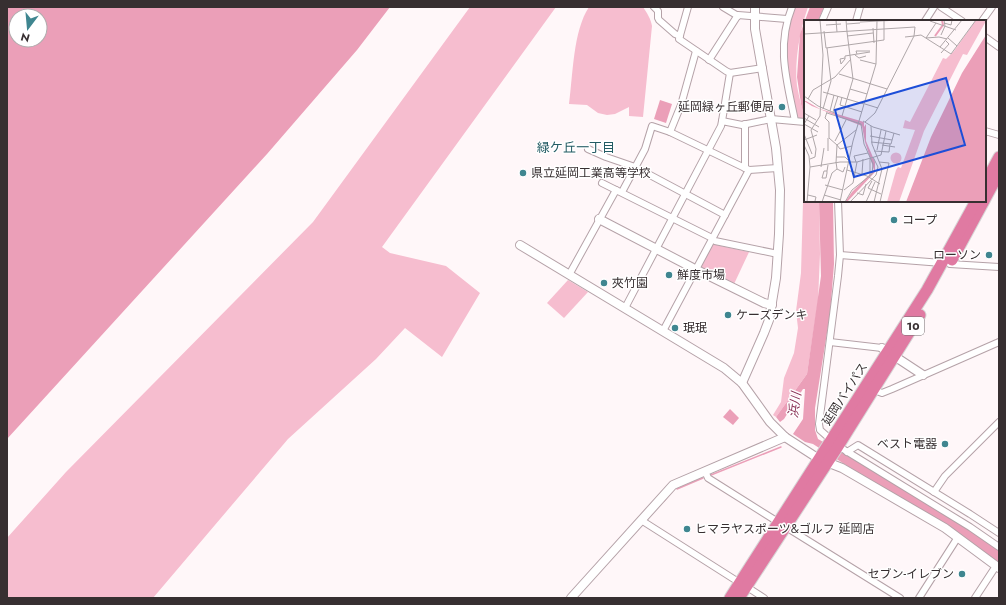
<svg xmlns="http://www.w3.org/2000/svg" width="1006" height="605" font-family="Jost,'Noto Sans JP',sans-serif">
<style>
.green{fill:#f6bdcf}
.water{fill:#eb9fb8;fill-rule:evenodd}
.lines{fill:none;stroke-linecap:round;stroke-linejoin:round}
.stream{stroke:#eb9fb8;stroke-width:1.5}
.minor-casing{stroke:#b5a2a8;stroke-width:8}
.tertiary-casing{stroke:#b5a2a8;stroke-width:10}
.trunk-casing{stroke:#d7d5d6;stroke-width:13}
.minor{stroke:#fff;stroke-width:6}
.tertiary{stroke:#fff;stroke-width:8}
.trunk{stroke:#e07aa2;stroke-width:11}
.poi-dot{fill:#3f8690;stroke:#fff;stroke-width:1.5}
.labels{text-anchor:middle;stroke-width:3;stroke-linejoin:round;paint-order:stroke}
.shield{fill:#fff;stroke:#736d6f;stroke-width:1}
.shield-label{font-size:11px;font-weight:bold;fill:#372f31}
.poi-label{font-size:12px;fill:#372f31;stroke:#fff;text-anchor:start}
.street-label{font-size:12px;fill:#372f31;stroke:#fff}
.neighbourhood-label{font-size:13px;fill:#235c64;stroke:#fff}
.water-label{font-size:13px;font-style:italic;fill:#8a3155;stroke:#fff}
.inset-river{fill:none;stroke:#eb9fb8;stroke-width:2}
.inset-road{fill:none;stroke:#afa7a9;stroke-width:1}
.view{fill:#1d4ed8;fill-opacity:0.15;stroke:#1d4ed8;stroke-width:2}
.inset-edge{fill:none;stroke:#372f31;stroke-width:2}
</style>
<rect width="100%" height="100%" fill="#fff7f9"/>
<!-- green -->
<g class="green">
<path d="M470,7h86l-174,240 8,6 56,13 34,27 -38,64 -37,-29 -29,31 -88,80 -135,159h-146v-60l59,-66 247,-250z"/>
<path d="M589,7h54c4,6 8,12 9,19l-9,91 -14,-1v-9l-14,7 -8,1 -9,-2 -11,-8 -18,-1c4,-29 4,-73 20,-97z"/>
<path d="M795,7h13c-8,23 -14,54 -11,79 2,11 5,22 8,33h-4l-5,-3c-5,-26 -14,-56 -9,-82 1,-9 5,-18 8,-27z"/>
<path d="M805,199v2h14l1,53 -2,47 -11,73 -31,43 -3,-2 8,-13 3,-24 10,-25 4,-25 -2,-17 5,-38 2,-71z"/>
<path d="M712,244l37,8 -15,32 -34,-18z"/>
<path d="M568,280l20,12 -24,26 -17,-15z"/>
</g>
<!-- water -->
<g class="water">
<path d="M7,7h383l-33,43 -90,104 -260,285zM16,16h24v24h-24z"/>
<path d="M810,7h14l-6,14h-13v99l-4,-16 -4,-27 3,-43z"/>
<path d="M660,100l12,4 -6,19 -12,-4z"/>
<path d="M819,201h14l1,63 -4,50 -15,94v22l3,9 71,41 75,45 35,26v12l-186,-119 -8,-2 -12,-8 10,-15 2,-30h-2l-19,30 -4,3 -4,-5 31,-43 14,-98z"/>
<path d="M730,409l9,9 -6,7 -10,-8z"/>
</g>
<g class="lines">
<!-- stream -->
<g class="stream">
<path d="M711,475l70,-28"/>
<path d="M677,489l26,-11"/>
<path d="M664,501l5,-6"/>
</g>
<defs>
<g id="minor">
<path d="M654,7l4,4v7l1,2 16,14 5,2"/>
<path d="M688,7l-9,32 47,32 4,2 33,-5"/>
<path d="M723,7l15,9"/>
<path d="M792,7c-16,40 -5,74 3,114"/>
<path d="M941,7l21,14"/>
<path d="M822,21l6,-14"/>
<path d="M856,21l4,-14"/>
<path d="M925,21l9,-14"/>
<path d="M982,21l10,-14"/>
<path d="M985,37l14,10"/>
<path d="M709,60l29,-45 49,4"/>
<path d="M722,121l8,-48"/>
<path d="M985,131l14,4"/>
<path d="M670,132l11,-27 15,-54"/>
<path d="M588,149l18,8 29,10 90,48"/>
<path d="M745,168v-44"/>
<path d="M602,183l14,7"/>
<path d="M622,192l23,-43 7,-23 18,6 79,38 29,-2"/>
<path d="M838,201l2,54 -2,21 -19,148 1,6 18,16 132,81 29,20"/>
<path d="M840,255l102,8"/>
<path d="M950,264l49,3"/>
<path d="M569,275l47,-85 94,47 5,4 63,13"/>
<path d="M625,308l96,-182 1,-5 20,4 29,-6 34,3"/>
<path d="M663,331l86,-161"/>
<path d="M830,342l52,6"/>
<path d="M874,390l8,3 10,-4 107,-47"/>
<path d="M847,452l11,-7 112,69 29,19"/>
<path d="M705,471l3,7 70,44"/>
<path d="M934,492l11,-16 54,-54"/>
<path d="M641,520l99,63"/>
<path d="M786,527l114,71"/>
<path d="M747,587l17,11"/>
<path d="M919,598l39,-61"/>
<path d="M975,598l21,-32"/>
</g>
<g id="tertiary">
<path d="M599,219l94,49 71,35 8,2"/>
<path d="M520,245l204,123 18,15 28,39 15,15 34,22 23,9 103,60 54,40"/>
<path d="M882,348l41,27"/>
<path d="M742,383l22,-50 5,-13 7,-42 3,-44 1,-44 -4,-42 -21,-119v-22"/>
<path d="M571,598l102,-113 112,-48"/>
</g>
<g id="trunk">
<path d="M985,183l14,-26"/>
<path d="M985,199l13,-24"/>
<path d="M952,260l32,-59"/>
<path d="M730,598l197,-308 49,-89"/>
<path d="M739,598l98,-150 83,-133"/>
</g>
</defs>
<!-- minor casing -->
<use href="#minor" class="minor-casing"/>
<!-- tertiary casing -->
<use href="#tertiary" class="tertiary-casing"/>
<!-- trunk casing -->
<use href="#trunk" class="trunk-casing"/>
<!-- minor -->
<use href="#minor" class="minor"/>
<!-- tertiary -->
<use href="#tertiary" class="tertiary"/>
<!-- trunk -->
<use href="#trunk" class="trunk"/>
</g>
<!-- markers -->
<g class="poi-dot">
<circle cx="782" cy="107" r="4"/>
<circle cx="523" cy="173" r="4"/>
<circle cx="894" cy="220" r="4"/>
<circle cx="989" cy="255" r="4"/>
<circle cx="669" cy="275" r="4"/>
<circle cx="604" cy="283" r="4"/>
<circle cx="728" cy="315" r="4"/>
<circle cx="675" cy="328" r="4"/>
<circle cx="945" cy="444" r="4"/>
<circle cx="687" cy="529" r="4"/>
<circle cx="962" cy="574" r="4"/>
</g>
<g class="labels">
<!-- shield labels -->
<rect class="shield" x="902" y="317" width="22" height="18" rx="3"/>
<g class="shield-label">
<text x="913" y="330">10</text>
</g>
<!-- poi labels -->
<g class="poi-label">
<text x="774" y="111" text-anchor="end">延岡緑ヶ丘郵便局</text>
<text x="531" y="177">県立延岡工業高等学校</text>
<text x="902" y="224">コープ</text>
<text x="981" y="259" text-anchor="end">ローソン</text>
<text x="677" y="279">鮮度市場</text>
<text x="612" y="287">夾竹園</text>
<text x="736" y="319">ケーズデンキ</text>
<text x="683" y="332">珉珉</text>
<text x="937" y="448" text-anchor="end">ベスト電器</text>
<text x="695" y="533">ヒマラヤスポーツ&amp;ゴルフ 延岡店</text>
<text x="954" y="578" text-anchor="end">セブン-イレブン</text>
</g>
<!-- street labels -->
<g class="street-label">
<text transform="translate(845 394) rotate(-57)" y="4">延岡バイパス</text>
</g>
<!-- neighbourhood labels -->
<g class="neighbourhood-label">
<text x="576" y="152">緑ケ丘一丁目</text>
</g>
<!-- water labels -->
<g class="water-label">
<text transform="translate(794 405) rotate(-82)" y="5">浜川</text>
</g>
</g>
<!-- overview -->
<g transform="translate(804 20)">
<rect width="182" height="182" fill="#fff7f9"/>
<path d="M172,0l10,1 -19,34 -4,-1 -39,77 -25,71h-12l9,-32 2,-3 3,1 14,-38 -12,-2 2,-8 5,2 33,-64 3,1 8,-8zM86.5 138a5.5 5.5 0 1 1 11 0a5.5 5.5 0 1 1-11 0Z" fill="#f6bdcf"/>
<path d="M182,15v167h-80l25,-65 31,-64zM0,81h2l14,8 44,13v5l2,-3v17l9,21v10l-28,30h-2l7,-10 22,-22 -9,-28 -3,-16 -50,-20z" fill="#eb9fb8"/>
<path class="inset-river" d="M131,16l8,-11 -1,-5"/>
<path class="inset-road" d="M32,0l1,12M42,0l1,12M80,1v19M126,1l26,9M56,2l39,-2M140,3l7,2 1,-5M43,4l13,-1M22,5l15,-1M69,8l1,15M20,11l2,17M0,14l111,-7 -1,9 -9,1M137,15l4,-9 -1,-6M43,16l26,-3M122,18l13,-1 8,2M122,18l10,-15M144,18l9,8M136,27l22,-27M22,28l58,-8M137,33l8,-9 -3,-3M53,34l-1,-3h14M51,35l4,3 7,-2M41,38l-5,1 1,5 4,-5v-3l25,-4M56,40l16,4M35,54l48,15M46,69l17,5M19,72l41,12M0,76l14,10 19,8M38,77l-2,8 22,7M4,79l5,-9 22,-13 16,-18M61,84l13,4M19,89l8,-28 -4,-33M26,91l4,-16M23,92l-2,6 4,4v16l8,7 -1,18M29,92l5,-16M0,93l12,7M23,93l34,11 3,20 9,20 -1,10 -20,16 -7,12M5,96l-5,8 14,8M38,96l11,-37 -6,-47M0,98l15,9M59,101l10,6 27,8M61,102l10,-9 39,-77 7,-1 30,19 25,-34M67,106l1,18 10,25 -8,33M0,114l8,20M66,116l22,4M24,118v13M0,120l13,-5M31,121l11,-21M67,122l20,2 3,-11M0,125l5,11 1,11 -3,35M78,125l13,2M48,126l-12,3 -3,-4 19,-15M73,130l4,-20M70,131l15,1 1,-8M32,137h9l3,3M6,139l5,-2 1,-8 -5,-19 9,-14 3,-61 -3,-35M52,142l-2,-6 14,-3M75,142l10,1 -9,39M6,147l30,-5h17l24,-7 5,-24M17,147l3,-19M33,149l6,3 2,-5M43,150l20,6 13,8M23,151h-3l-2,7h4l1,-5v-2l1,-6M58,154l1,-15M66,156v-17M68,161l-4,7 13,6M21,165l18,5M40,170l9,-7 4,-21M53,173l6,2 3,-11M4,175l8,2 -1,4M20,175l17,5M18,182l10,-29 5,-4 -1,-7M36,182l13,-61 23,-77 1,-44M46,182l26,-27 2,-8 -5,-10M62,182l9,-20"/>
<path class="view" d="M142,58l19,67 -111,32 -19,-67z"/>
<rect width="182" height="182" class="inset-edge"/>
</g>
<!-- border -->
<rect width="1006" height="605" fill="none" stroke="#372f31" stroke-width="16"/>
<!-- north arrow -->
<g transform="translate(28 28) rotate(196)"><circle r="19" fill="#ffffff" stroke="#afacad"/>
<path d="M0-3L7 15L0 10L-7 15Z" fill="#3f8690"/>
<text y="-6" font-size="11" font-weight="bold" text-anchor="middle" fill="#372f31">N</text>
</g>
</svg>
